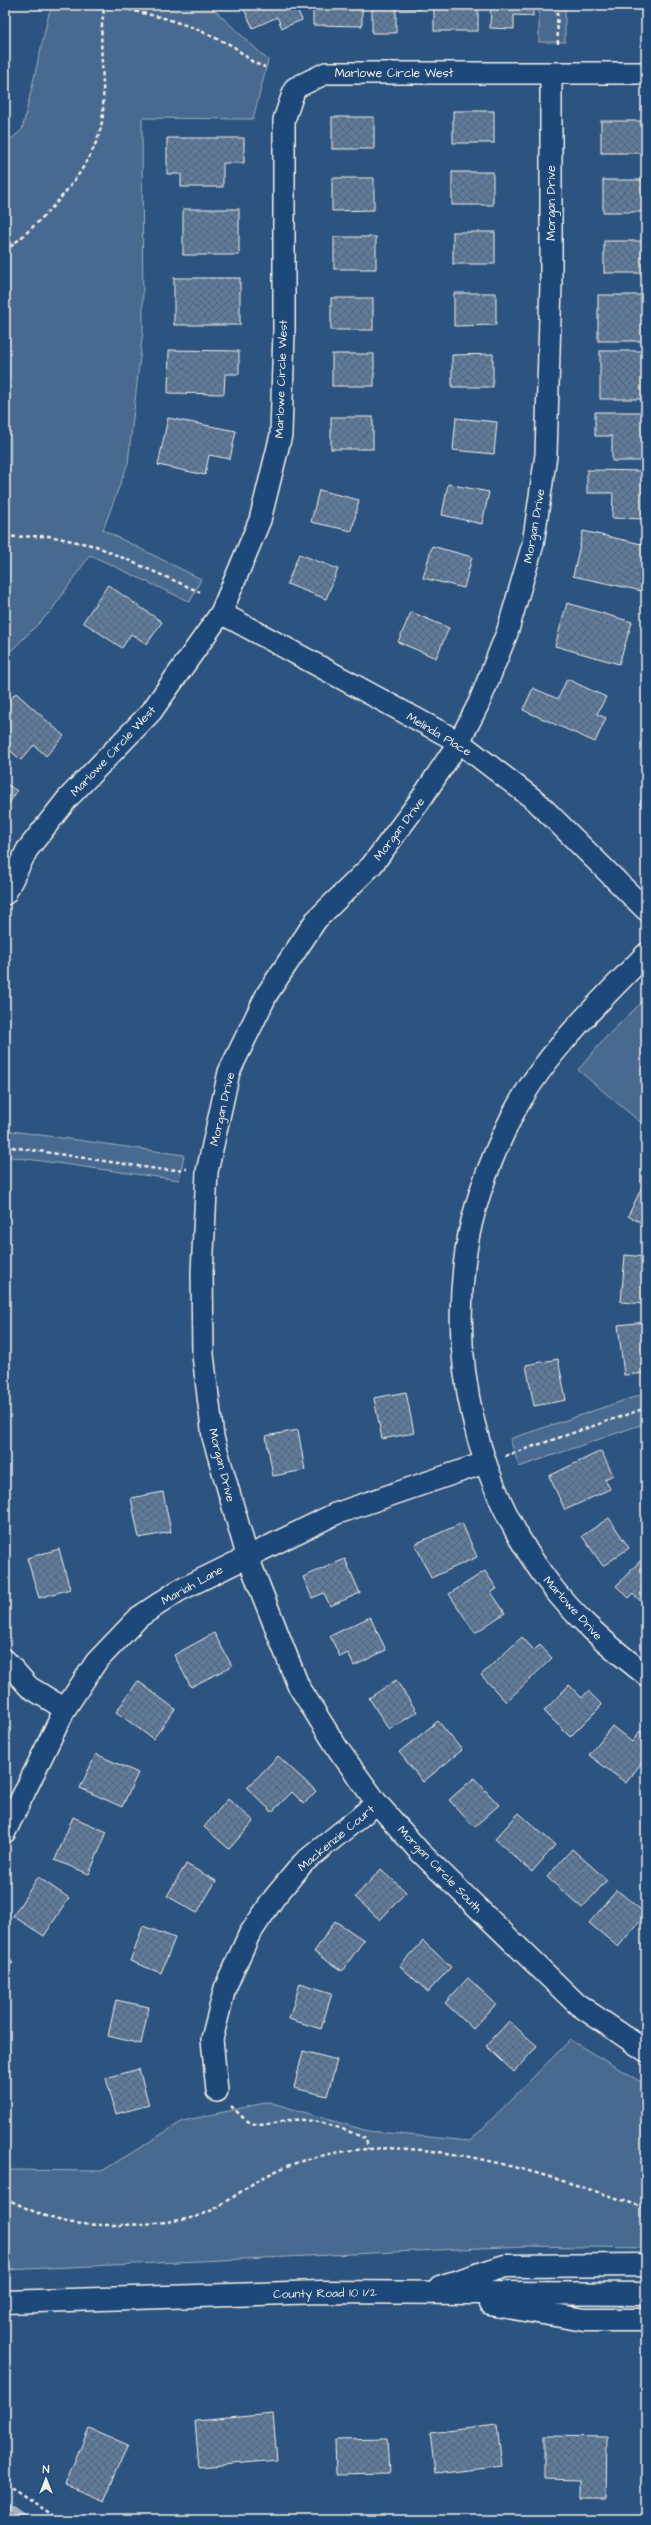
<svg xmlns="http://www.w3.org/2000/svg" width="651" height="2525" font-family="'Architects Daughter',sans-serif">
<style>
.park{fill:#496b90;stroke:#9eaebc}
.lines{fill:none;stroke-linecap:round;stroke-linejoin:round}
.stream{stroke:#a7b4c0;stroke-width:6}
.building{fill:url(#building-cross-hatch);stroke:#f4f1e8}
.minor-casing{stroke:#f4f1e8;stroke-width:24}
.tertiary-casing{stroke:#f4f1e8;stroke-width:25}
.path{stroke:#f4f1e8;stroke-width:2.5;stroke-dasharray:4 3;stroke-linecap:butt}
.minor{stroke:#1f4a7a;stroke-width:21}
.tertiary{stroke:#1f4a7a;stroke-width:22}
.labels{text-anchor:middle;stroke-width:3;stroke-linejoin:round;paint-order:stroke}
.street-label{font-size:12px;fill:#f4f1e8;stroke:#1f4a7a}
</style>
<defs>
<pattern id="building-cross-hatch" width="8" height="8" patternUnits="userSpaceOnUse"><rect width="8" height="8" fill="#5e7b9a"/><path d="M0 0l8 8M0 8l8-8" fill="none" stroke="#556474"/></pattern>
</defs>
<rect width="100%" height="100%" fill="#2c5481"/>
<filter id="ink" filterUnits="userSpaceOnUse"><feTurbulence type="fractalNoise" baseFrequency=".025" numOctaves="2"/><feDisplacementMap in="SourceGraphic" scale="8" xChannelSelector="R" yChannelSelector="G"/><feConvolveMatrix kernelMatrix="1 2 1 2 8 2 1 2 1" color-interpolation-filters="sRGB"/></filter>
<g filter="url(#ink)">
<!-- park -->
<g class="park">
<path d="M56,5h153l59,55 -15,59 -111,-1 1,212 -15,133 -25,67 98,49 -11,23 -100,-47 -39,56 -46,46v-513l17,-14 27,-117z"/>
<rect x="539" y="5" width="26" height="37"/>
<path d="M646,998v129l-68,-57 29,-34z"/>
<path d="M5,1130l179,25 -5,25 -174,-24z"/>
<path d="M646,1393v30l-127,44 -9,-28z"/>
<path d="M570,2040l76,45v163l-121,-2 -520,24v-100l97,1 81,-50 86,-19 99,29 102,10z"/>
</g>
<g class="lines">
<!-- stream -->
<path class="stream" d="M5,2505l21,15"/>
</g>
<!-- building -->
<g class="building">
<path d="M242,5h53l7,15 -20,8 -5,-11 -24,11z"/>
<path d="M313,5h49v21l-49,-1z"/>
<path d="M372,5h49v4l-25,-1v25h-24z"/>
<rect x="434" y="5" width="44" height="26"/>
<path d="M491,5h42v11l-19,-1v14l-24,-1z"/>
<rect x="453" y="111" width="41" height="32"/>
<rect x="332" y="117" width="42" height="32"/>
<rect x="601" y="121" width="42" height="32"/>
<path d="M167,138h77v25h-21v24h-42v-13h-14z"/>
<rect x="452" y="172" width="41" height="33"/>
<path d="M332,178h42v32l-42,1z"/>
<rect x="603" y="180" width="41" height="32"/>
<rect x="183" y="209" width="56" height="46"/>
<rect x="453" y="232" width="42" height="32"/>
<rect x="334" y="237" width="42" height="32"/>
<rect x="604" y="241" width="42" height="32"/>
<rect x="174" y="278" width="66" height="47"/>
<path d="M454,293h42v32l-42,1z"/>
<rect x="598" y="295" width="48" height="46"/>
<rect x="331" y="298" width="42" height="32"/>
<path d="M169,350l70,1v23h-14l-1,20 -56,-1z"/>
<rect x="600" y="351" width="46" height="48"/>
<rect x="332" y="354" width="42" height="32"/>
<path d="M493,354v33h-41v-32z"/>
<path d="M595,412h51v49h-34v-25h-17z"/>
<rect x="331" y="417" width="42" height="32"/>
<path d="M168,418l68,13 -6,28 -21,-4 -4,20 -47,-10z"/>
<path d="M456,418l41,4 -3,32 -41,-4z"/>
<path d="M587,470l59,1v48l-34,-1 1,-25h-26z"/>
<path d="M448,484l41,8 -7,32 -40,-9z"/>
<path d="M319,490l40,10 -7,31 -41,-9z"/>
<path d="M583,531l63,14v30l-4,16 -69,-15z"/>
<path d="M432,546l40,11 -8,31 -41,-10z"/>
<path d="M299,554l39,15 -12,30 -39,-15z"/>
<path d="M108,585l54,37 -15,22 -16,-10 -9,14 -39,-26z"/>
<path d="M567,603l65,19 -13,42 -64,-18z"/>
<path d="M411,612l38,16 -13,30 -38,-16z"/>
<path d="M567,679l39,18 -9,17 9,4 -11,24 -72,-32 10,-22 25,11z"/>
<path d="M16,693l48,43 -18,20 -12,-11 -13,15 -16,-14v-41z"/>
<path d="M5,783l12,8 -12,19z"/>
<path d="M646,792v16l-7,-4z"/>
<path d="M642,1187l4,2v36l-18,-9z"/>
<path d="M625,1255l21,2v47l-25,-2z"/>
<path d="M646,1322v51l-22,2 -6,-50z"/>
<path d="M558,1359l8,41 -32,6 -8,-41z"/>
<path d="M406,1392l8,41 -32,6 -8,-41z"/>
<path d="M298,1430l7,40 -32,6 -7,-40z"/>
<path d="M601,1451l12,24 -8,4 5,10 -45,21 -16,-34z"/>
<path d="M163,1492l8,40 -32,6 -8,-40z"/>
<path d="M609,1518l20,30 -26,18 -21,-30z"/>
<path d="M462,1523l15,34 -46,21 -16,-34z"/>
<path d="M59,1549l11,40 -31,9 -12,-40z"/>
<path d="M345,1559l15,34 -30,13 -6,-13 -12,5 -9,-21z"/>
<path d="M640,1561l6,6v39l-13,-12 -4,4 -13,-12z"/>
<path d="M485,1571l12,18 -6,3 14,21 -30,20 -26,-39z"/>
<path d="M370,1617l16,33 -32,16 -6,-13 -8,4 -10,-21z"/>
<path d="M214,1633l18,33 -41,21 -17,-32z"/>
<path d="M522,1637l12,13 6,-5 12,13 -46,44 -25,-27z"/>
<path d="M396,1680l21,32 -28,18 -20,-32z"/>
<path d="M138,1681l37,28 -22,30 -37,-27z"/>
<path d="M569,1685l13,13 6,-7 14,14 -32,32 -26,-26z"/>
<path d="M438,1721l24,29 -39,32 -24,-30z"/>
<path d="M612,1726l20,16 8,-11 6,5v21l-20,26 -37,-28z"/>
<path d="M96,1754l42,19 -16,34 -42,-19z"/>
<path d="M278,1756l38,35 -12,13 -12,-12 -20,20 -25,-24z"/>
<path d="M474,1778l25,27 -25,22 -25,-27z"/>
<path d="M228,1799l26,22 -25,28 -25,-22z"/>
<path d="M519,1813l36,32 -23,27 -37,-33z"/>
<path d="M73,1817l34,15 -18,42 -34,-14z"/>
<path d="M572,1849l35,31 -25,28 -35,-31z"/>
<path d="M186,1864l30,17 -19,32 -30,-17z"/>
<path d="M381,1869l25,23 -26,28 -25,-23z"/>
<path d="M38,1877l31,21 -25,38 -31,-20z"/>
<path d="M617,1890l29,24 -28,33 -29,-24z"/>
<path d="M335,1921l29,19 -22,31 -28,-19z"/>
<path d="M143,1926l32,12 -14,35 -31,-12z"/>
<path d="M423,1941l28,26 -23,25 -28,-26z"/>
<path d="M5,1954l8,9 -8,6z"/>
<path d="M468,1978l28,26 -23,25 -28,-26z"/>
<path d="M300,1983l32,10 -11,36 -32,-10z"/>
<path d="M116,2000l33,7 -8,37 -33,-8z"/>
<path d="M509,2021l28,25 -23,26 -28,-26z"/>
<path d="M303,2051l34,9 -10,36 -33,-8z"/>
<path d="M139,2069l10,36 -33,9 -10,-36z"/>
<path d="M273,2414l4,46 -78,7 -4,-46z"/>
<path d="M497,2425l5,41 -67,8 -5,-41z"/>
<path d="M89,2428l39,17 -24,56 -39,-16z"/>
<path d="M544,2436l63,1 -1,60h-26v-17l-36,-1z"/>
<path d="M387,2439l2,34 -53,1 -1,-34z"/>
</g>
<g class="lines">
<defs>
<g id="minor">
<path d="M551,73v210l-5,172 -13,89 -26,89 -28,70 -20,39 -40,60 -47,63 -56,55 -49,74 -38,78 -22,100 -5,100 1,83 10,82 34,118 51,130 40,64 39,54 42,48 158,153 69,47"/>
<path d="M221,613l238,129 77,59 110,109"/>
<path d="M5,894l22,-44 41,-52 83,-86 70,-99 39,-93 21,-85 3,-105v-210l11,-32 31,-15h320"/>
<path d="M646,954c-48,50 -102,100 -134,162 -21,42 -39,89 -46,135 -17,115 12,235 80,328 27,37 64,68 100,96"/>
<path d="M5,1660l24,27 36,22"/>
<path d="M5,1832l60,-123 31,-47 43,-45 39,-26 157,-77 149,-51"/>
<path d="M217,2091l-5,-52 13,-51 24,-53 25,-37 29,-35 74,-60"/>
</g>
<g id="tertiary">
<path d="M440,2287l65,-21 141,-1"/>
<path d="M5,2302l316,-10 325,2"/>
<path d="M490,2304l94,16h62"/>
</g>
</defs>
<!-- minor casing -->
<use href="#minor" class="minor-casing"/>
<!-- tertiary casing -->
<use href="#tertiary" class="tertiary-casing"/>
<!-- path -->
<g class="path">
<path d="M108,5l56,13 30,10 39,18 21,17 11,4"/>
<path d="M557,5l1,42"/>
<path d="M5,251c38,-30 97,-89 98,-140 2,-36 -6,-71 2,-106"/>
<path d="M5,537l44,-1 47,10 104,46"/>
<path d="M5,1146l159,24 23,-1"/>
<path d="M505,1456l141,-48"/>
<path d="M231,2106c7,6 14,16 24,18 12,3 25,-4 37,-4 24,-2 53,9 74,19l2,10"/>
<path d="M5,2198c21,10 40,20 63,24 29,6 106,3 133,-7 24,-9 42,-27 63,-38 31,-17 69,-26 104,-28 90,-6 193,31 278,59"/>
<path d="M5,2483l55,37"/>
</g>
<!-- minor -->
<use href="#minor" class="minor"/>
<!-- tertiary -->
<use href="#tertiary" class="tertiary"/>
</g>
</g>
<g class="labels">
<!-- street labels -->
<g class="street-label">
<text x="394" y="77">Marlowe Circle West</text>
<text transform="translate(551 203) rotate(-90)" y="4">Morgan Drive</text>
<text transform="translate(281 379) rotate(-88)" y="4">Marlowe Circle West</text>
<text transform="translate(534 526) rotate(-80)" y="4">Morgan Drive</text>
<text transform="translate(439 734) rotate(31)" y="4">Melinda Place</text>
<text transform="translate(113 751) rotate(-47)" y="4">Marlowe Circle West</text>
<text transform="translate(399 829) rotate(-53)" y="4">Morgan Drive</text>
<text transform="translate(222 1109) rotate(-77)" y="4">Morgan Drive</text>
<text transform="translate(222 1465) rotate(76)" y="4">Morgan Drive</text>
<text transform="translate(192 1585) rotate(-29)" y="4">Mariah Lane</text>
<text transform="translate(573 1608) rotate(48)" y="4">Marlowe Drive</text>
<text transform="translate(336 1838) rotate(-40)" y="4">Mackenzie Court</text>
<text transform="translate(440 1869) rotate(46)" y="4">Morgan Circle South</text>
<text transform="translate(325 2293) rotate(-1)" y="4">County Road 10 1/2</text>
</g>
</g>
<!-- margin -->
<rect width="651" height="2525" fill="none" stroke="#1f4a7a" stroke-width="20"/>
<rect x="10" y="10" width="631" height="2505" fill="none" stroke="#f4f1e8" stroke-width="1.5" filter="url(#ink)"/>
<!-- north arrow -->
<g transform="translate(46 2479)" stroke="#1f4a7a" stroke-width="3" paint-order="stroke">
<path d="M0-3L7 15L0 10L-7 15Z" fill="#f4f1e8"/>
<text y="-6" font-size="11" font-weight="bold" text-anchor="middle" fill="#f4f1e8">N</text>
</g>
</svg>
